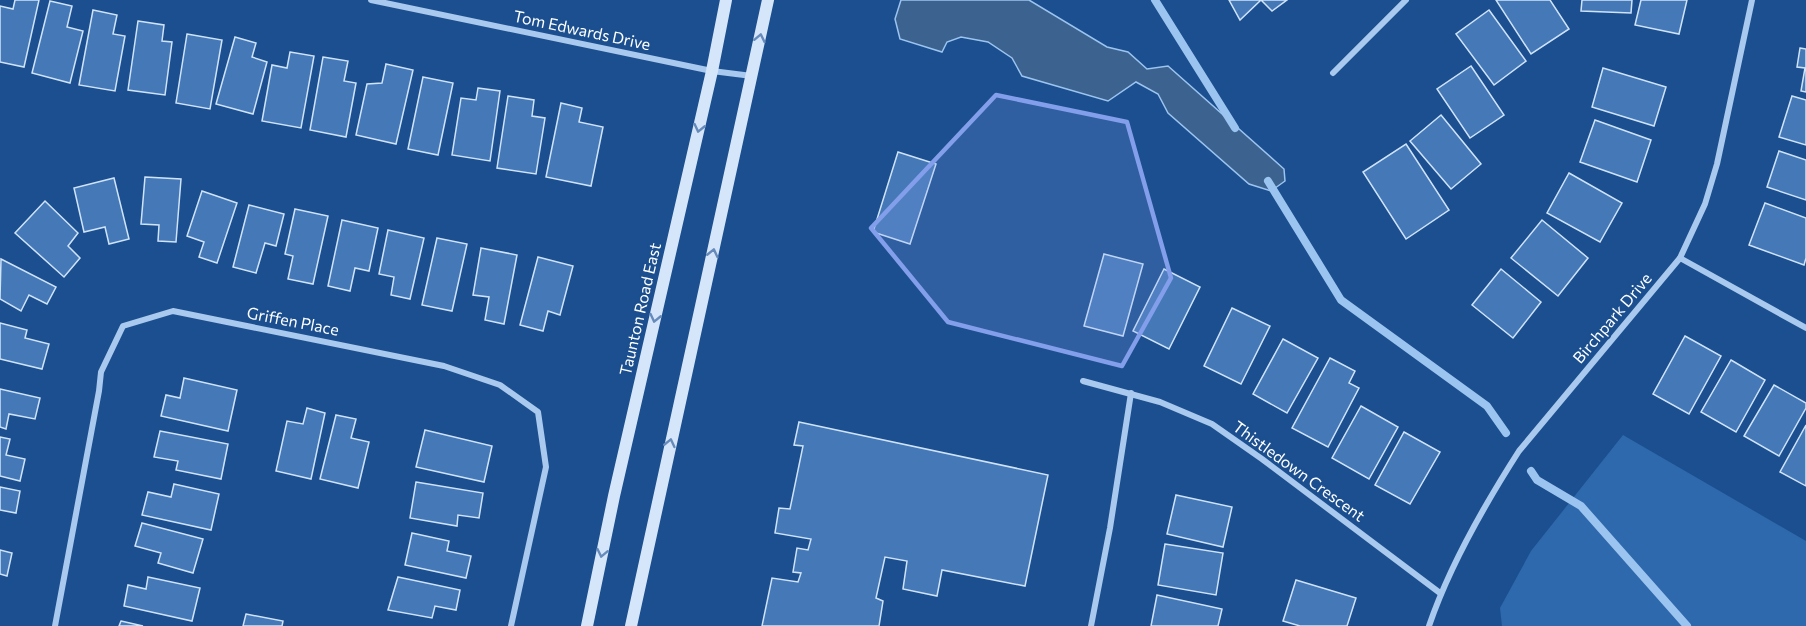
<svg xmlns="http://www.w3.org/2000/svg" width="1806" height="626" font-family="Commissioner,sans-serif">
<style>
.green{fill:#2e69ad}
.water{fill:#3c6290;stroke:#9cc4f0;stroke-width:1.5}
.lines{fill:none;stroke-linecap:round;stroke-linejoin:round}
.stream{stroke:#9cc4f0;stroke-width:8}
.building{fill:#4478b7;stroke:#cfe3fa;stroke-width:1.5}
.minor{stroke:#a9c9ee;stroke-width:6}
.secondary{stroke:#d6e6fa;stroke-width:12}
.oneway{stroke:#668bba}
.marked{fill:#839eea;fill-opacity:0.2;stroke:#839eea;stroke-width:4.5;stroke-linejoin:round}
.labels{text-anchor:middle;stroke-width:4.5;stroke-linejoin:round;paint-order:stroke}
.street-label{font-size:16px;fill:#fff;stroke:#1b4f8f}
</style>
<rect width="100%" height="100%" fill="#1b4f8f"/>
<!-- green -->
<path class="green" d="M1623,435l183,106v85h-304l-2,-18 31,-57z"/>
<!-- water -->
<path class="water" d="M901,0h128l78,47 21,5 19,17 21,-3 116,103 1,12 -14,10 -22,-7 -81,-71 -10,-19 -22,-12 -28,19 -86,-25 -10,-18 -24,-16 -27,-5 -14,5 -5,10 -42,-13 -5,-20z"/>
<g class="lines">
<!-- stream -->
<g class="stream">
<path d="M1155,0l80,128"/>
<path d="M1268,181l73,119 146,106 19,27"/>
<path d="M1531,471l6,9 44,26 106,120"/>
</g>
</g>
<!-- building -->
<g class="building">
<path d="M15,0h24l-15,67 -24,-5v-56l13,3z"/>
<path d="M1229,0h58l-15,11 -11,-11 -21,20z"/>
<path d="M1496,0h54l19,29 -38,25z"/>
<path d="M1582,0h50l-1,13 -50,-2z"/>
<path d="M1641,0h46l-8,34 -44,-9z"/>
<path d="M50,1l22,5 -5,21 16,4 -13,52 -38,-10z"/>
<path d="M93,10l24,5 -4,19 12,2 -10,55 -36,-6z"/>
<path d="M1489,10l37,51 -32,24 -38,-51z"/>
<path d="M138,21l26,4 -2,16 10,1 -7,53 -37,-5z"/>
<path d="M187,34l35,6 -12,69 -34,-6z"/>
<path d="M235,37l21,6 -4,14 15,5 -14,52 -37,-10z"/>
<path d="M1800,48l6,1v43l-5,-1 4,-23 -8,-1z"/>
<path d="M290,52l24,4 -13,72 -39,-7 10,-56 15,3z"/>
<path d="M323,57l25,4 -4,20 12,2 -10,54 -36,-7z"/>
<path d="M386,64l27,6 -17,74 -40,-9 11,-51 15,-1z"/>
<path d="M1471,66l33,49 -34,23 -33,-49z"/>
<path d="M1603,68l63,19 -12,39 -62,-19z"/>
<path d="M423,77l30,6 -15,72 -30,-6z"/>
<path d="M478,88l22,3 -10,70 -38,-6 9,-57 15,2z"/>
<path d="M508,96l26,4 -2,16 13,2 -9,56 -39,-6z"/>
<path d="M1792,96l14,4v45l-27,-8z"/>
<path d="M561,103l21,5 -3,14 24,5 -12,59 -45,-9z"/>
<path d="M1441,115l40,49 -30,25 -41,-48z"/>
<path d="M1595,120l56,20 -14,42 -57,-20z"/>
<path d="M1406,144l43,66 -43,29 -43,-67z"/>
<path d="M1779,151l27,9v40l-39,-13z"/>
<path d="M898,152l38,12 -26,80 -37,-12z"/>
<path d="M1569,173l53,30 -22,39 -53,-29z"/>
<path d="M145,177l36,2 -5,63 -18,-1 1,-16 -18,-1z"/>
<path d="M114,178l15,61 -20,5 -4,-17 -21,5 -10,-44z"/>
<path d="M202,191l35,12 -20,60 -18,-6 5,-15 -17,-6z"/>
<path d="M45,201l33,32 -10,13 12,12 -16,19 -49,-44z"/>
<path d="M1765,203l41,15v40l-2,7 -55,-20z"/>
<path d="M249,205l35,9 -8,32 -11,-3 -9,30 -23,-6z"/>
<path d="M295,209l33,7 -15,68 -25,-5 5,-23 -8,-2z"/>
<path d="M342,220l36,8 -9,43 -14,-3 -5,23 -22,-5z"/>
<path d="M1542,220l46,38 -30,38 -47,-38z"/>
<path d="M388,230l36,8 -14,61 -19,-4 3,-18 -15,-3z"/>
<path d="M437,238l30,6 -15,67 -30,-6z"/>
<path d="M481,248l36,7 -13,69 -19,-4 4,-23 -16,-2z"/>
<path d="M1104,254l39,10 -20,72 -39,-10z"/>
<path d="M538,257l35,9 -13,49 -12,-4 -5,20 -23,-6z"/>
<path d="M1,259l55,28 -9,17 -18,-9 -8,16 -21,-12z"/>
<path d="M1164,269l36,18 -31,62 -36,-18z"/>
<path d="M1501,269l40,33 -28,36 -41,-33z"/>
<path d="M1232,308l38,18 -29,58 -37,-18z"/>
<path d="M0,323l27,7 -2,8 24,6 -7,25 -42,-10z"/>
<path d="M1685,336l36,20 -32,58 -36,-20z"/>
<path d="M1283,339l35,19 -31,55 -34,-19z"/>
<path d="M1330,358l25,13 -6,12 10,5 -31,59 -36,-19z"/>
<path d="M1731,360l34,20 -29,52 -35,-20z"/>
<path d="M184,378l53,12 -9,41 -67,-15 5,-21 14,3z"/>
<path d="M1774,385l32,18v5l-27,48 -35,-20z"/>
<path d="M0,389l40,9 -5,21 -26,-5 -3,15 -6,-2z"/>
<path d="M1361,406l37,21 -29,52 -37,-21z"/>
<path d="M307,408l18,5 -14,66 -35,-8 11,-50 16,3z"/>
<path d="M336,415l20,4 -5,19 18,4 -11,46 -38,-9z"/>
<path d="M799,422l249,53 -23,111 -83,-16 -5,26 -34,-7 4,-28 -22,-4 -9,41 7,3 -4,25h-117l10,-48 26,4 3,-9 -8,-1 4,-24 11,2 3,-11 -36,-6 4,-25 11,1 13,-63 -9,-1z"/>
<path d="M1806,425v61l-26,-14z"/>
<path d="M425,430l67,16 -8,36 -68,-15z"/>
<path d="M160,431l68,13 -7,35 -45,-9 2,-9 -24,-4z"/>
<path d="M1404,432l36,20 -30,52 -35,-19z"/>
<path d="M0,437l10,2 -4,16 19,4 -5,22 -20,-5z"/>
<path d="M416,482l67,11 -4,25 -21,-3 -1,11 -47,-8z"/>
<path d="M174,484l45,10 -8,36 -69,-15 6,-23 23,5z"/>
<path d="M0,487l20,4 -4,22 -16,-3z"/>
<path d="M1176,495l56,12 -9,40 -56,-13z"/>
<path d="M142,523l61,16 -10,34 -35,-10 3,-10 -26,-7z"/>
<path d="M412,533l37,8 -2,10 24,5 -5,22 -61,-13z"/>
<path d="M1165,544l58,9 -7,42 -58,-10z"/>
<path d="M0,550l12,3 -5,23 -7,-2z"/>
<path d="M148,577l52,11 -8,33 -68,-15 4,-21 18,4z"/>
<path d="M398,577l62,13 -4,20 -21,-4 -3,12 -44,-8z"/>
<path d="M1296,580l60,18 -9,28h-47l-17,-5z"/>
<path d="M1157,595l65,14 -4,17h-67z"/>
<path d="M246,614l37,7 -1,5h-39z"/>
<path d="M121,621l22,5h-24z"/>
</g>
<g class="lines">
<!-- minor -->
<g class="minor">
<path d="M371,0l341,71 40,5"/>
<path d="M1333,73l73,-73"/>
<path d="M1680,258l126,70"/>
<path d="M1083,381l77,21 52,22 50,35 178,134"/>
<path d="M55,626l44,-235 2,-19 22,-46 50,-15 271,55 56,19 38,27 8,55 -35,159"/>
<path d="M1091,626l19,-98 21,-135"/>
<path d="M1429,626c20,-59 56,-122 90,-175l161,-193 25,-54 12,-40 35,-164"/>
</g>
<!-- secondary -->
<g class="secondary">
<path d="M587,626l27,-130 98,-425 14,-71"/>
<path d="M631,626l137,-626"/>
</g>
</g>
<!-- one-way arrows -->
<defs><path id="oneway-chevron" d="M-2-3.5L2.5 0L-2 3.5" fill="none" stroke-width="1.6" stroke-linecap="round" stroke-linejoin="round" transform="scale(1.5)"/></defs>
<g class="oneway">
<use href="#oneway-chevron" transform="translate(760 38) rotate(-78)"/>
<use href="#oneway-chevron" transform="translate(699 128) rotate(103)"/>
<use href="#oneway-chevron" transform="translate(713 253) rotate(-77)"/>
<use href="#oneway-chevron" transform="translate(655 318) rotate(103)"/>
<use href="#oneway-chevron" transform="translate(670 443) rotate(-77)"/>
<use href="#oneway-chevron" transform="translate(602 553) rotate(102)"/>
</g>
<!-- marked area -->
<path class="marked" d="M996,95l131,27 44,156 -49,88 -174,-44 -77,-94z"/>
<g class="labels">
<!-- street labels -->
<g class="street-label">
<text transform="translate(582 30) rotate(12)" y="6">Tom Edwards Drive</text>
<text transform="translate(640 309) rotate(-77)" y="6">Taunton Road East</text>
<text transform="translate(1612 318) rotate(-50)" y="6">Birchpark Drive</text>
<text transform="translate(293 321) rotate(11)" y="6">Griffen Place</text>
<text transform="translate(1299 471) rotate(36)" y="6">Thistledown Crescent</text>
</g>
</g>
</svg>
